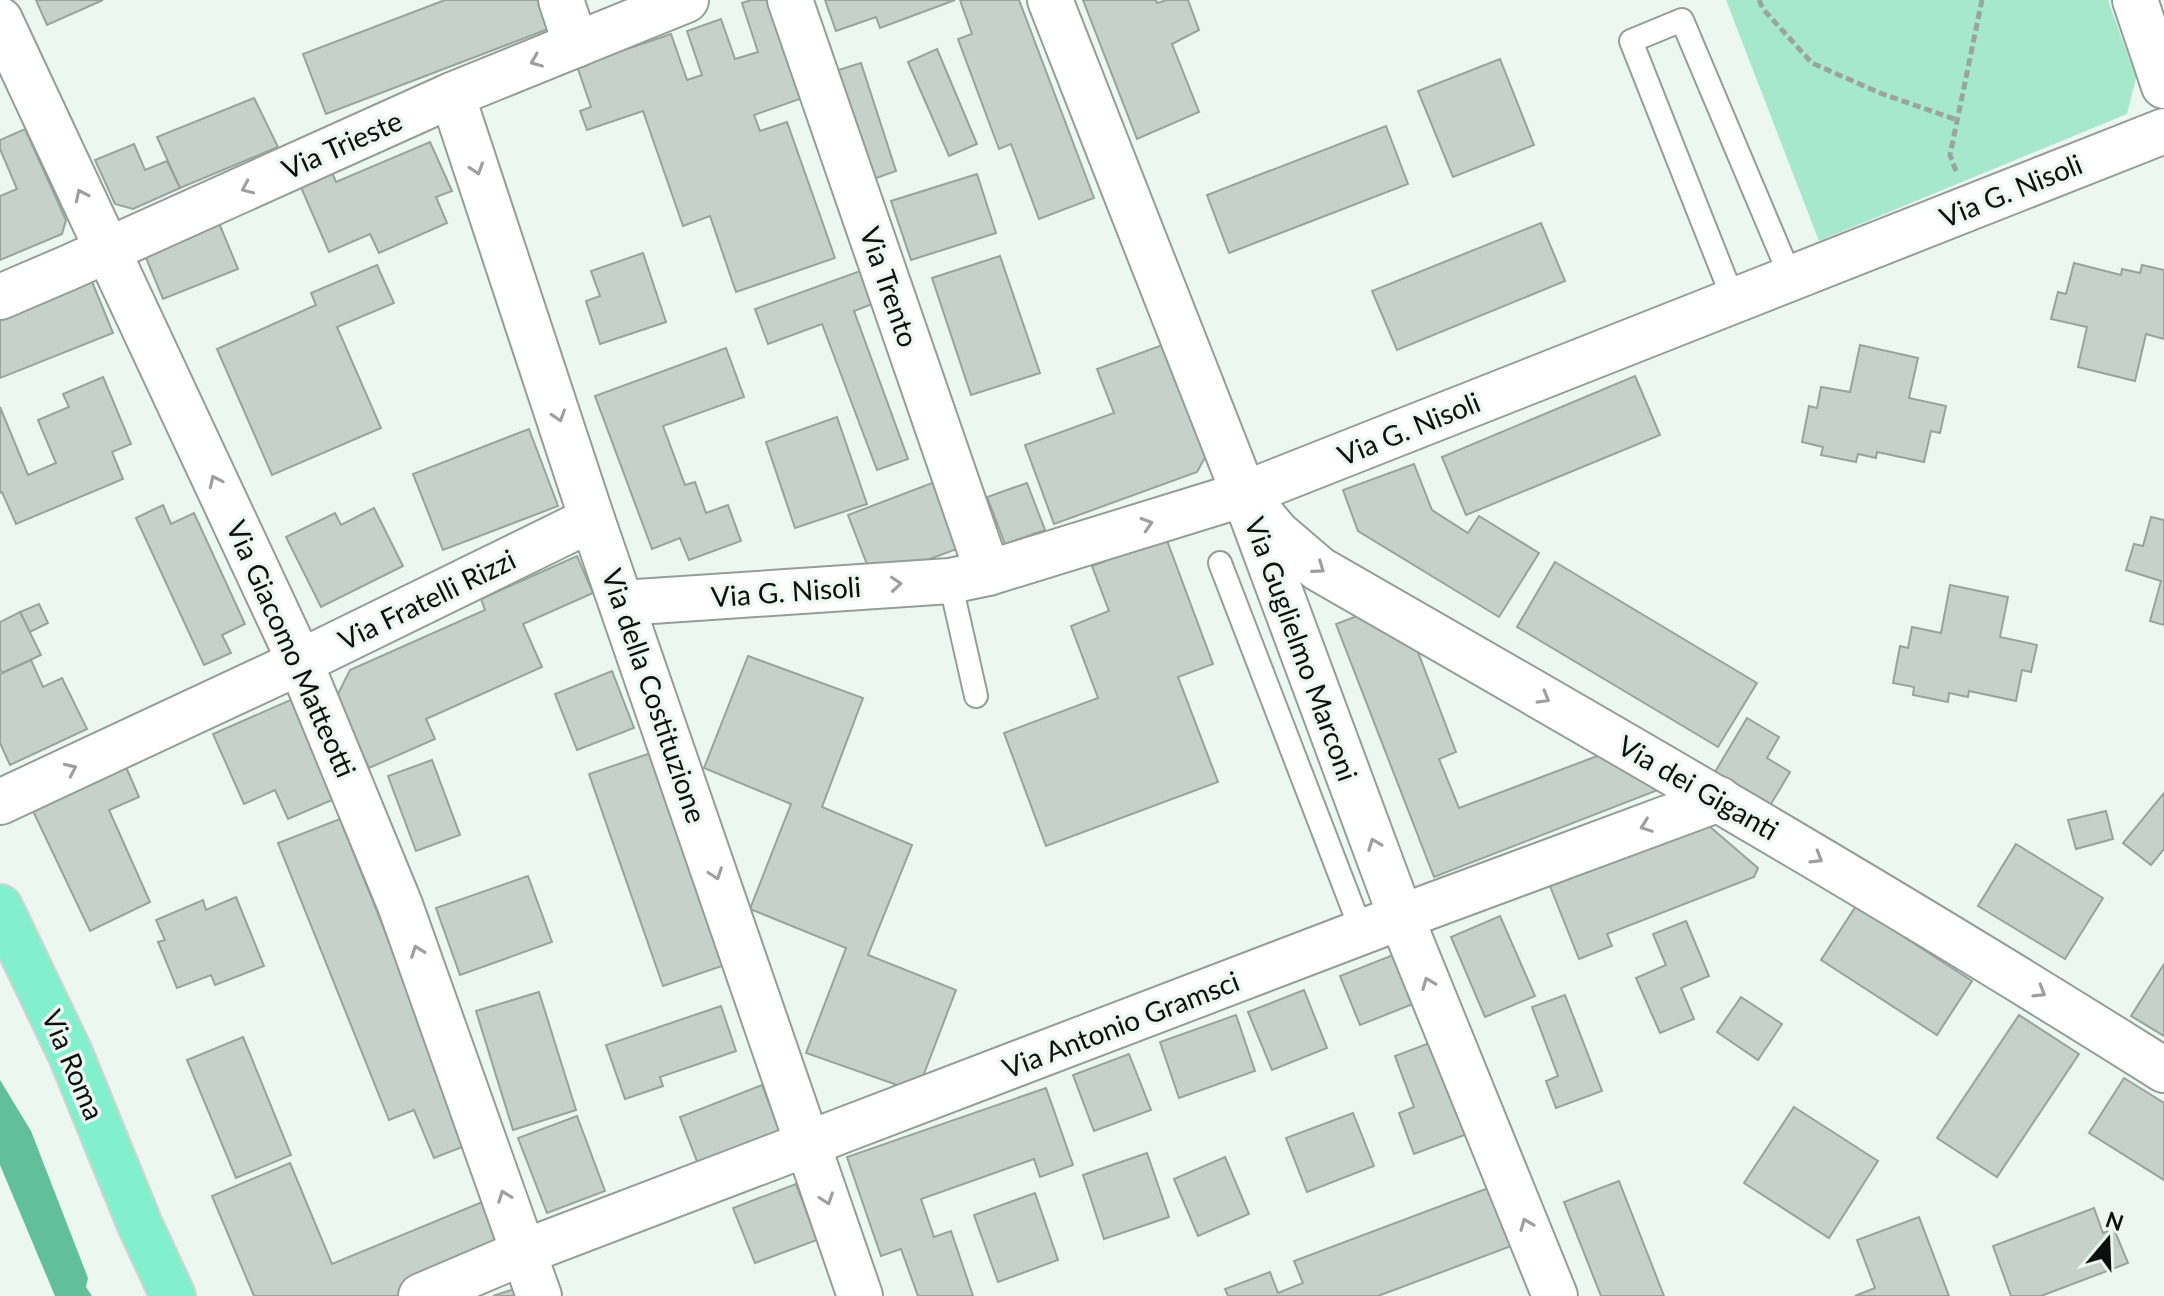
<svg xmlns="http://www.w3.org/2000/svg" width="2164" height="1296" font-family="Lato,sans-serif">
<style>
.green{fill:#a6e8cc}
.water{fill:#62bf9b}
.building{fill:#c7d1cc;stroke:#99a39e;stroke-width:2}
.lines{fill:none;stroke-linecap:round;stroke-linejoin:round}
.lane-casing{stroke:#949d99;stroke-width:26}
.street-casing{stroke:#949d99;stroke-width:48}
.primary-casing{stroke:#d3d4d3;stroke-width:48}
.path{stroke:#9ca4a0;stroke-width:5;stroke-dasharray:8 4;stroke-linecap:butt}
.lane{stroke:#fff;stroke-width:22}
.street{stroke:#fff;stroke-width:44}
.primary{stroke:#82efcd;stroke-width:44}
.oneway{stroke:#9e9f9e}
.labels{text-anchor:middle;stroke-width:7;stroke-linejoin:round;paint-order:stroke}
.street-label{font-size:28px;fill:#0c0f0d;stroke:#ecf7f2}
</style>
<rect width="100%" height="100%" fill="#ecf7f2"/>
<!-- green -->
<path class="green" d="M1726,0h382l28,78 -9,36 -308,127z"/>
<!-- water -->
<path class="water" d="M0,1080l31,51 57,147 -2,9 6,9h-37l-55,-131z"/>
<!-- building -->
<g class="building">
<path d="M36,0h67l-56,25z"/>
<path d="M445,0h101l10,26 -230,88 -23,-60z"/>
<path d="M751,0h31l32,94 -60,21 6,16 27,-9 48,136 -99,34 -26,-76 -27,10 -40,-115 -56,19 -7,-19 11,-4 -14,-41 94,-32 16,46 15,-5 -15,-44 34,-12 14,40 23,-7 -16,-49z"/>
<path d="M825,0h130l-75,28 -4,-11 -40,14z"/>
<path d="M960,0h59l75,198 -55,21 -28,-75 -12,5 -41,-110 14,-5z"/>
<path d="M1083,0h73l1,3 10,-3h21l11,30 -27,14 27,68 -62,27z"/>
<path d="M937,49l40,95 -28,12 -41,-94z"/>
<path d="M1500,59l34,86 -81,32 -35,-86z"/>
<path d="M861,63l35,108 -28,10 -36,-109z"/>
<path d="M254,98l24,49 -98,41 -23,-51z"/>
<path d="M1386,126l22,58 -179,69 -22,-58z"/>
<path d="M25,129l41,91 -4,14 -62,26v-64l17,-7 -17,-40v-9z"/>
<path d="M430,142l22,49 -16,6 11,26 -68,30 -9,-19 -41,18 -29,-67 32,-13 4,10z"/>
<path d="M134,144l11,26 22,-9 13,27 -47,21 -18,-5 -20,-44z"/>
<path d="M977,174l19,59 -85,27 -20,-59z"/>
<path d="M219,223l19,46 -75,30 -19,-46z"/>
<path d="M1541,223l24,58 -168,69 -25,-59z"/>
<path d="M643,253l23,69 -66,22 -14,-43 14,-5 -9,-25z"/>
<path d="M1000,256l40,117 -69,22 -39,-117z"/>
<path d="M2074,263l47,12 1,-6 18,4 2,-8 22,5v69l-18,-5 -11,47 -57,-14 9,-40 -36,-8 7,-27 8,2z"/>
<path d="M377,265l17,38 -57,24 44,101 -109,47 -55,-126 99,-44 -5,-12z"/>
<path d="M863,270l12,33 -21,8 54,148 -31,11 -55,-146 -54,20 -13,-35z"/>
<path d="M88,272l25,61 -113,45v-72z"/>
<path d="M1176,340l38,101 -17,31 -143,52 -29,-79 89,-32 -17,-44z"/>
<path d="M1860,345l58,13 -9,40 37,8 -6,27 -9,-2 -7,31 -47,-10 -1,6 -18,-4 -2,8 -35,-7 2,-8 -21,-5 7,-36 8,2 4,-21 29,5z"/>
<path d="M726,348l18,49 -81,29 22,59 10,-3 11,31 22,-8 13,36 -52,19 -9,-22 -28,11 -57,-153z"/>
<path d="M1635,376l25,59 -194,80 -24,-58z"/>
<path d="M103,377l28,67 -19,8 11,27 -107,45 -14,-32 -2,1v-86l28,68 28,-12 -18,-43 31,-13 -6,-13z"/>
<path d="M837,417l30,87 -72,24 -29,-86z"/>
<path d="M529,429l29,77 -115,44 -30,-76z"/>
<path d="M1414,464l18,46 36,23 11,-17 60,37 -40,64 -141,-86 -15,-41z"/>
<path d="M940,480l25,66 -92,34 -25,-65z"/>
<path d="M1027,483l18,47 -40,14 -18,-47z"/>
<path d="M163,505l8,19 23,-11 51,111 -23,11 9,18 -27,12 -68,-147z"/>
<path d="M374,508l29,58 -82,41 -35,-70 49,-24 6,12z"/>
<path d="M2151,517l13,3v105l-14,-4 11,-40 -35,-11 8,-26 9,2z"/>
<path d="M1166,538l47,126 -35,13 40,105 -172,64 -42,-113 94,-35 -27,-72 38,-15 -17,-45z"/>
<path d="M577,556l16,37 -70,31 19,43 -116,52 9,20 -66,29 -32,-72 13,-26 135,-60 -4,-11z"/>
<path d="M1555,562l202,121 -39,64 -201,-120z"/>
<path d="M1950,585l58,12 -8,40 37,8 -6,27 -9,-2 -6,31 -47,-10 -1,6 -19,-4 -1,9 -35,-7 1,-8 -21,-4 7,-37 8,2 4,-21 29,6z"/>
<path d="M39,604l9,19 -18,9 -10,-20z"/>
<path d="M1378,608l60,37 -20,7 38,100 -17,7 20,49 157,-59 47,39 -229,89 -98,-253z"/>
<path d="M20,612l21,43 -39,18 -2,-5v-46z"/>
<path d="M748,656l115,42 -41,109 90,38 -44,110 88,35 -39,102 -111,-39 40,-105 -96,-39 41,-105 -87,-36z"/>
<path d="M31,660l12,27 19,-9 25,51 -77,36 -10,-22v-69z"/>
<path d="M612,671l22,57 -57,22 -22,-56z"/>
<path d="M295,698l44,99 -51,22 -13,-29 -31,14 -31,-70z"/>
<path d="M1747,718l32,19 -12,21 23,14 -19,32 -56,-32z"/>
<path d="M657,751l74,212 -68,23 -74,-212z"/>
<path d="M432,760l28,75 -44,16 -28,-75z"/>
<path d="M126,767l13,30 -30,13 41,92 -60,29 -57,-120z"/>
<path d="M2164,793v56l-13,16 -28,-22z"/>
<path d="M2106,811l7,28 -37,10 -8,-29z"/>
<path d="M340,819l130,325 -36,14 -20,-48 -25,10 -111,-277z"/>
<path d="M1708,825l50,43 -4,9 -147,57 5,12 -33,13 -29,-73z"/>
<path d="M2016,844l87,54 -38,61 -87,-53z"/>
<path d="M528,876l24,66 -92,33 -24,-67z"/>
<path d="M236,897l28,69 -49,19 -4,-10 -34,13 -19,-46 7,-2 -9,-20 47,-20 3,10z"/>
<path d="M1856,906l116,75 -35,54 -116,-75z"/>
<path d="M1500,916l35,80 -50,21 -34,-80z"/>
<path d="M1686,921l23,55 -28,12 13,31 -34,14 -24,-55 30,-13 -13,-31z"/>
<path d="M1398,953l20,49 -58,23 -20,-49z"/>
<path d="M2164,964v72l-33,-20z"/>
<path d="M1304,990l23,58 -55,22 -24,-58z"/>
<path d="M539,992l37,118 -63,20 -37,-119z"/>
<path d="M1565,995l37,96 -46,17 -10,-27 12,-5 -26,-69z"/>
<path d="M1741,997l41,27 -24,36 -41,-28z"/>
<path d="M721,1006l15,45 -76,26 3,9 -38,13 -19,-54z"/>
<path d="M1236,1015l19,56 -76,27 -19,-56z"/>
<path d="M2019,1015l60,39 -82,123 -60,-39z"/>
<path d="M243,1037l48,118 -55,23 -49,-118z"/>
<path d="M1435,1041l35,92 -56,21 -15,-41 15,-6 -19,-51z"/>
<path d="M1129,1054l22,56 -57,21 -21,-56z"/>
<path d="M2124,1078l40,25v77l-75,-47z"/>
<path d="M762,1085l18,47 -82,32 -18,-47z"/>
<path d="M1046,1088l27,77 -33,12 -6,-18 -113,40 13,38 17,-6 22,65h-55l-17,-47 -20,7 -34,-99z"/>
<path d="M1794,1107l84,54 -49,77 -85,-55z"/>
<path d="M1353,1113l21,53 -67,26 -21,-54z"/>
<path d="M577,1116l28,75 -58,22 -29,-75z"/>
<path d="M1147,1153l22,64 -65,22 -21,-64z"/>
<path d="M1225,1157l24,57 -51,22 -24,-57z"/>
<path d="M290,1163l42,101 155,-64 22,50 -112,46h-143l-42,-100z"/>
<path d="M1619,1181l45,115h-63l-37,-94z"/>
<path d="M796,1184l21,56 -62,23 -22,-55z"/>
<path d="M1491,1187l23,58 -136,51h-150l-3,-7 45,-17 8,21 25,-10 -9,-22z"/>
<path d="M1035,1193l23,67 -60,22 -24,-67z"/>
<path d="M2094,1208l9,25 11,-4 14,34 -87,33h-30l-18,-50z"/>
<path d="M1919,1217l30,79h-94l20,-8 -18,-48z"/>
<path d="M514,1289l3,7h-24z"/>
</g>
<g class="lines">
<defs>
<g id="lane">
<path d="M1734,301l-103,-260 51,-21 109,258"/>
<path d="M1220,563l142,369"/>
<path d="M950,581l26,115"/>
</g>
<g id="street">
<path d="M561,0l15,45"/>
<path d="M790,0l198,573"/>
<path d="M1050,0l194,494 157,423 154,379"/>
<path d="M2135,0l29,86"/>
<path d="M0,20l300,642 100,243 139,391"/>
<path d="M452,95l140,424 268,777"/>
<path d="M0,297l70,-30 382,-172 234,-95"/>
<path d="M1256,508l21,25 42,36c284,163 568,326 845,501"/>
<path d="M622,603l328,-22 38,-8 256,-79 920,-363"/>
<path d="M0,802l300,-140 292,-143"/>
<path d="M421,1296l103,-44 877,-335 318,-118"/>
</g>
<path id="primary" d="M0,907l70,146 70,172 33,71"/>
</defs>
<!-- lane casing -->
<use href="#lane" class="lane-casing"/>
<!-- street casing -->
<use href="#street" class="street-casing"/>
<!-- primary casing -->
<use href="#primary" class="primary-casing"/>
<!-- path -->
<g class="path">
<path d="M1759,0l4,9 49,54 68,30 77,27"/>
<path d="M1956,171l-6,-16 32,-155"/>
</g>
<!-- lane -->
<use href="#lane" class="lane"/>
<!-- street -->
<use href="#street" class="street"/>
<!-- primary -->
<use href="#primary" class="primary"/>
</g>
<!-- one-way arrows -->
<defs><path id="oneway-chevron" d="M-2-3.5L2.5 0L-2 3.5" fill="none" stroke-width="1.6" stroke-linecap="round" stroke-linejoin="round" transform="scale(2)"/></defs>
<g class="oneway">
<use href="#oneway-chevron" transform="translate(536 61) rotate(158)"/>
<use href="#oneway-chevron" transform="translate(477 169) rotate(72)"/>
<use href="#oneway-chevron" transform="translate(247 188) rotate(156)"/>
<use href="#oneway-chevron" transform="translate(81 195) rotate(-115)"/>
<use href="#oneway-chevron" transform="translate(559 416) rotate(72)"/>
<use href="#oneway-chevron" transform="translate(215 481) rotate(-115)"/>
<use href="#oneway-chevron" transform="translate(1147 524) rotate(-17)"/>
<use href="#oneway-chevron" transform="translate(1319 568) rotate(35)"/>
<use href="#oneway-chevron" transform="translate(896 584) rotate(-4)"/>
<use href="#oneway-chevron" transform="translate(1544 698) rotate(30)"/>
<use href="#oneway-chevron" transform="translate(71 769) rotate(-25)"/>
<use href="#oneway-chevron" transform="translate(1646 826) rotate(160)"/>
<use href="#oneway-chevron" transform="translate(1374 844) rotate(-111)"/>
<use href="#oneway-chevron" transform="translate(1817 858) rotate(31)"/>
<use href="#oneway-chevron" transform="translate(716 874) rotate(71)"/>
<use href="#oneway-chevron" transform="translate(417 951) rotate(-110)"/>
<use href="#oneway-chevron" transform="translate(1428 983) rotate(-112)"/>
<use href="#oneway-chevron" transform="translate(2040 992) rotate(31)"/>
<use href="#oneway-chevron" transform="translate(504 1196) rotate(-110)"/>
<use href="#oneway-chevron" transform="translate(827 1199) rotate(71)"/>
<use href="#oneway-chevron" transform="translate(1526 1224) rotate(-112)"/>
</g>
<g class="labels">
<!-- street labels -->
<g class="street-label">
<text transform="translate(342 145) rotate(-24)" y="10">Via Trieste</text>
<text transform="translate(2011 191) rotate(-22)" y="10">Via G. Nisoli</text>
<text transform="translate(889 287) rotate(71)" y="10">Via Trento</text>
<text transform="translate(1409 429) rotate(-22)" y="10">Via G. Nisoli</text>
<text transform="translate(786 592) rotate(-4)" y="10">Via G. Nisoli</text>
<text transform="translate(427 600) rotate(-26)" y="10">Via Fratelli Rizzi</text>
<text transform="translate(291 649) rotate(66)" y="10">Via Giacomo Matteotti</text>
<text transform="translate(1301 649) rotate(70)" y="10">Via Guglielmo Marconi</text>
<text transform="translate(654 696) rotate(71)" y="10">Via della Costituzione</text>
<text transform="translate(1698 788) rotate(30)" y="10">Via dei Giganti</text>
<text transform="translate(1121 1025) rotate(-21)" y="10">Via Antonio Gramsci</text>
<text transform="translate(73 1065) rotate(67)" y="10">Via Roma</text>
</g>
</g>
<!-- north arrow -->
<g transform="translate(2108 1240) rotate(19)" stroke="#ecf7f2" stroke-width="6" paint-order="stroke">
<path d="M0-6L14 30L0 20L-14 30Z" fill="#0c0f0d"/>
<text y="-12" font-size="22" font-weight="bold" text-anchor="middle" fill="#0c0f0d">N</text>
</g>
</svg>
